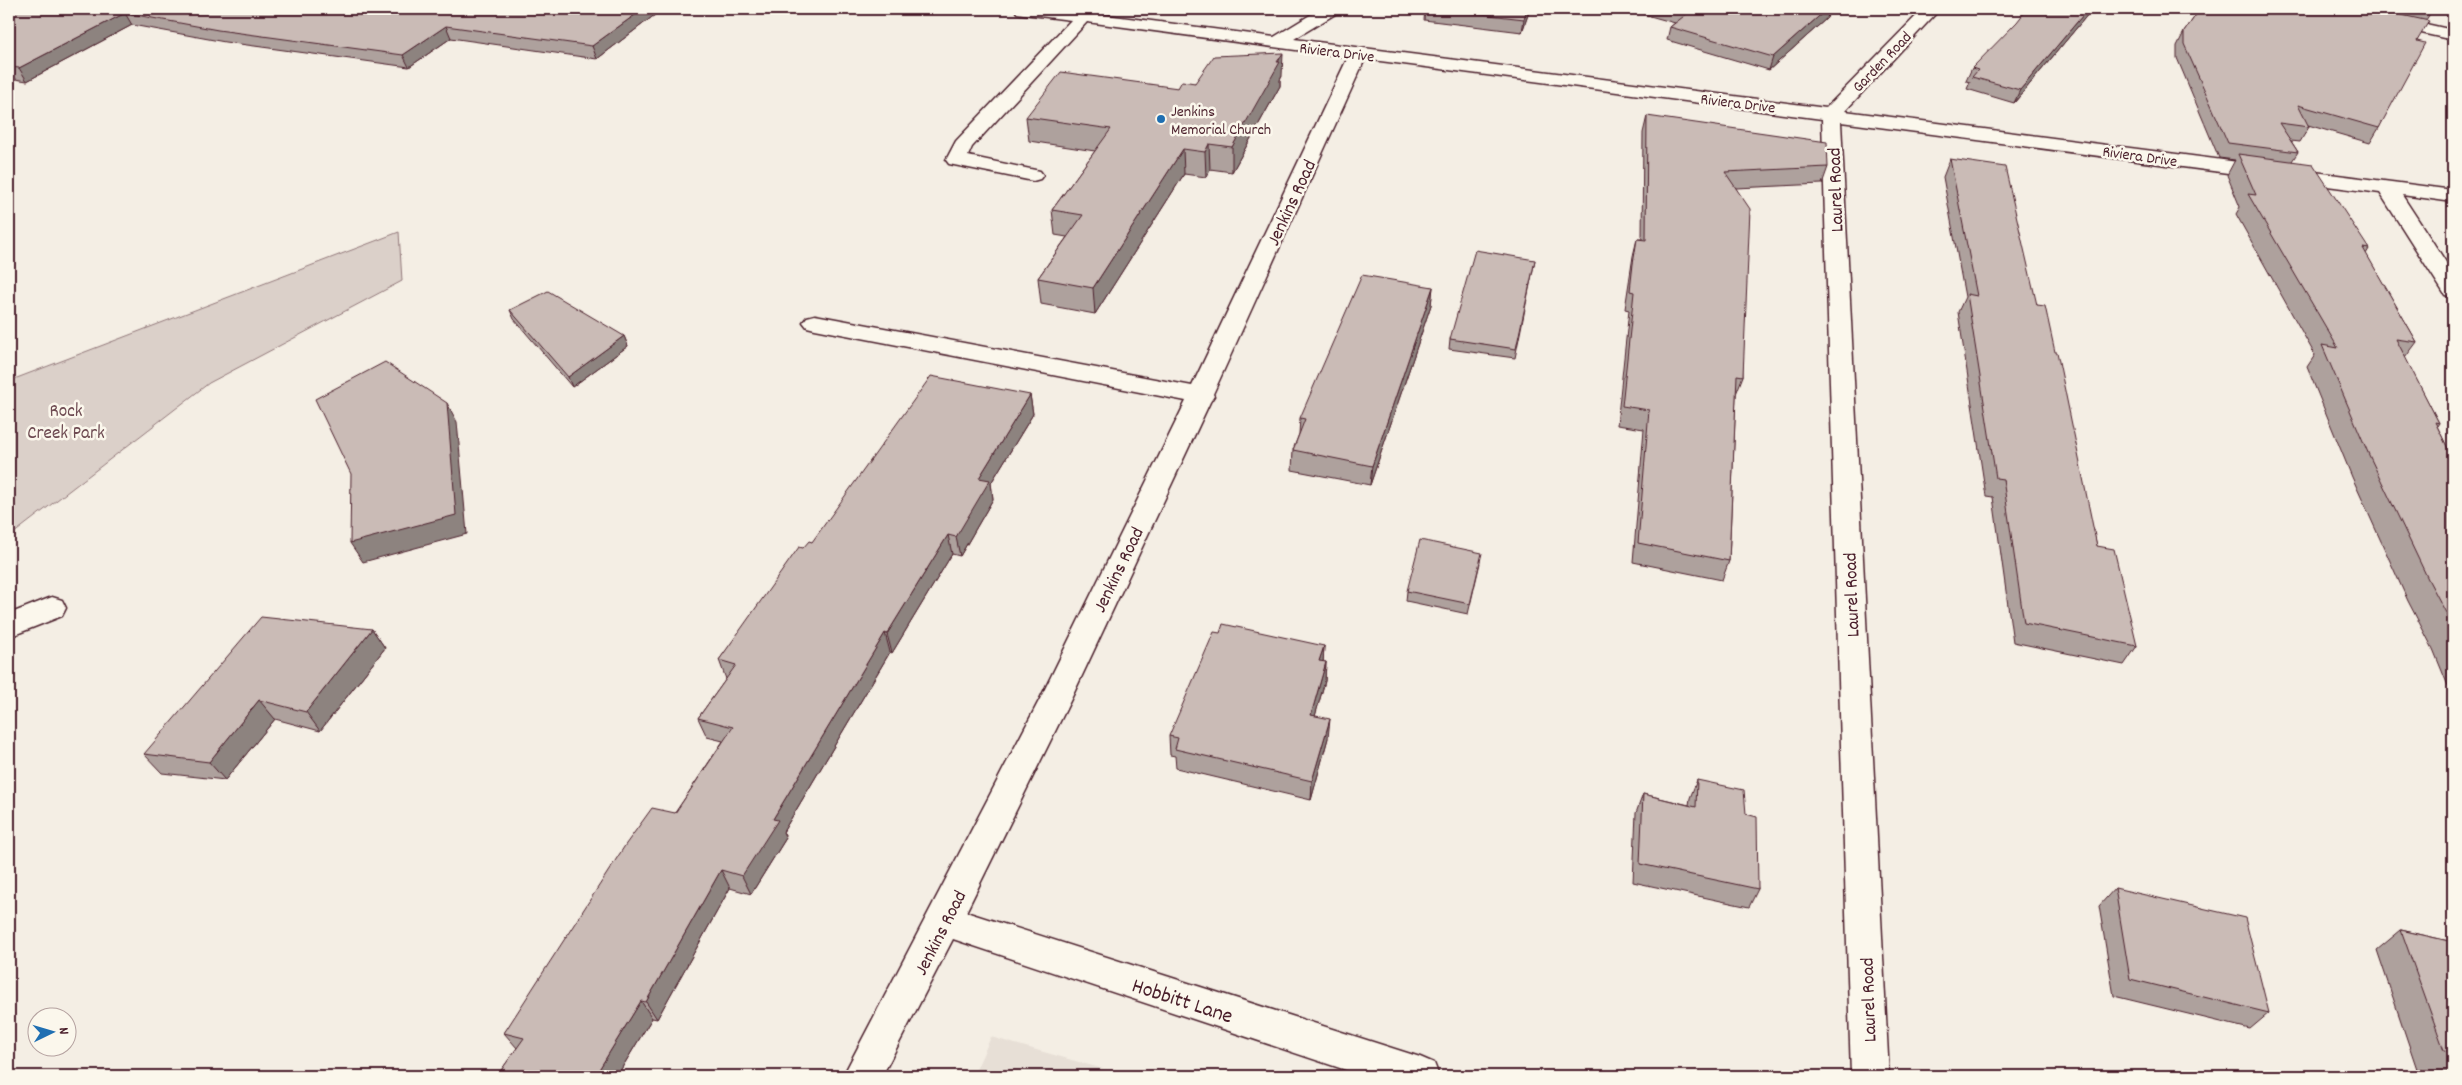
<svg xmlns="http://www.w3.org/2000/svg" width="2462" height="1085" font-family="Dekko,sans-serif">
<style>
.built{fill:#e7dfd6}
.green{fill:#dbd0c9;stroke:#92787a}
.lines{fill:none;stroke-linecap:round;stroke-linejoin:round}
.minor-casing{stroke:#4a1f2b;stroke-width:3}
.minor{fill:#fbf7ec;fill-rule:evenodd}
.wall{fill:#aea19d;stroke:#4a1f2b}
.shaded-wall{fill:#8d837f;stroke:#4a1f2b}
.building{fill:#cabbb6;stroke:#4a1f2b}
.poi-dot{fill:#1f6fb2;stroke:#fbf7ec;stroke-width:2}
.labels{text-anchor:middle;stroke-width:5;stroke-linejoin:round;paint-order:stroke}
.far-street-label{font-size:16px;fill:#4a1f2b;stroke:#fbf7ec}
.far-poi-label{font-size:16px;fill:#4a1f2b;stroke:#fbf7ec;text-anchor:start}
.street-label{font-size:19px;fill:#4a1f2b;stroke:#fbf7ec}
.park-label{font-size:19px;fill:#6e4b52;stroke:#fbf7ec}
.near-street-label{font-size:22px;fill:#4a1f2b;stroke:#fbf7ec}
</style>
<rect width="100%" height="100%" fill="#f4eee4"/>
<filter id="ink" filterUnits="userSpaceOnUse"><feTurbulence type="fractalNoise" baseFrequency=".02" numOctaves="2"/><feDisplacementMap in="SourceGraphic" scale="10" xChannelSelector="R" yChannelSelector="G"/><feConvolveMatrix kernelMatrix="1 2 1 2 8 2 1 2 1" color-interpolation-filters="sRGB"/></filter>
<g filter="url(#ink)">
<!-- built -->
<path class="built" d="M991,1037l137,39h-155z"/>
<!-- green -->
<path class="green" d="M399,232l3,49 -193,102 -200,154v-156z"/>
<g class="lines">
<defs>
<g id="minor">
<path d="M1015,9h45l214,28 46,-28h19l-2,4 -43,26 532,69 97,-99h17l-95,102 608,79v12l-51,-7 51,78v24l-8,-2 -65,-102 -539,-71 48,954h-38l-29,-957 -457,-60 -152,335 1,2 -4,6 -138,295 -106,215 454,145 14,6 5,13h-75l-411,-137 -71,137h-39l198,-379 145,-296 -371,-72 -8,-2 -4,-5 4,-5 8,-2 377,71 156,-329 -261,-35 -115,125 -4,9 72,15 3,4 -3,4 -7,2 -84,-17 -3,-4 10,-19 115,-121 -48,-6 -6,-1z"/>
<path d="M2329,9h29l95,21v10l-122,-27z"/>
<path d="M52,597l10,3 4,8 -4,8 -53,21v-23z"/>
</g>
</defs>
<!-- minor casing -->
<use href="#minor" class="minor-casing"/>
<!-- minor -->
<use href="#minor" class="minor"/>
</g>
<!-- wall -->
<g class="wall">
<path d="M9,9l647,5 -59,45 -146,-21 -42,29 -184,-25 -93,-17 -105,56 -18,-3z"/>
<path d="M1425,9h105l-8,23 -98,-12z"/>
<path d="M1625,9h205l-3,9 -58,52 -102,-30 3,-13 5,-4z"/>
<path d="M2200,9h233l-7,11 -47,108 -9,15 -62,-18 1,2 -9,15 -9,-1 7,11 -6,9 77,88 -3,5 51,88 -12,16 34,65 -2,3 16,33v239l-20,-49 -25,-48 -56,-124 -45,-110 8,-12 -79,-141 4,-7 -13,-32 8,-15 -16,-2 -42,-100v-12l7,-14z"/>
<path d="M2089,13l-75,90 -47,-14 3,-7 -4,-1 6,-13z"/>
<path d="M1282,76l-2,4v6l-48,86 -22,-3 -4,8 -22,-3 -89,140 -54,-10 -3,-26 29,-41 -12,-2 -3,-25 43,-59 -66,-10 -3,-24 152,-29 17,-5z"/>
<path d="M1647,116l181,51 -6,17 -86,4 7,188 -7,18 -7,167 -7,19 -89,-18 11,-133 -27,-4 12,-115 -4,-1 8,-53 4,-17h5l1,-106z"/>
<path d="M1950,159l87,146 60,241 40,100 -13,19 -111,-23 -20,-145 -7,-1 -28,-184 7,-15 -22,-120z"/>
<path d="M1535,260l-20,98 -66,-9 1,-10z"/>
<path d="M1433,287l-2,18 -61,180 -78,-15 1,-20 6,-16 1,-16z"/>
<path d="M510,310l114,26 4,10 -56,41 -58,-68z"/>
<path d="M1030,395l3,19 -42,69 2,16 -33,57 -8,-2 -60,99 -2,-1 -107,180 3,6 -35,56 -21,-6 -73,131 -5,-1 -35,58h-120l20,-28 -13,-15 171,-220 48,-72 -16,-4 -9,-19 28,-39 -7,-19 84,-112 9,-6z"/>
<path d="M1480,563l-12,51 -62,-13 1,-10z"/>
<path d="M372,629l13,19 -65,83 -45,-12 -50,61 -63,-7 -18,-19z"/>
<path d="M1324,646l-1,16h3l-1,19 -10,35 13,22 -17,62 -135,-32 -1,-12 -5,-1 -1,-19z"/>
<path d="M1697,780l49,34 12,75 -9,18 -116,-25 3,-69 7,-19 46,11 1,-7z"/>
<path d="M2115,888l154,125 -19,16 -136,-33 -15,-90z"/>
<path d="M2401,930l52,12v134h-6l-30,-7 -40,-119z"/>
</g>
<!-- shaded-wall -->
<g class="shaded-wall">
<path d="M643,9h11l2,5 -59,45 -5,-13z"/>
<path d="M1527,9h3l-8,23 2,-13z"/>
<path d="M1827,9h3l-3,9 -58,52 4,-13z"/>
<path d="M2088,9h3l-2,4 -75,90 6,-13z"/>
<path d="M125,13l7,12 -105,56 -8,-13z"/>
<path d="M446,26l5,12 -42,29 -6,-12z"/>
<path d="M1283,53l-1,23 -2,4v6l-48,86v-25z"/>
<path d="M1209,144l1,25 -4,8 -1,-25z"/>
<path d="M1183,149l1,25 -89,140 -2,-26z"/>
<path d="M1433,287l-2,18 -61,180 2,-19z"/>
<path d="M624,336l4,10 -56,41 -4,-10z"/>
<path d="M1030,395l3,19 -42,69 2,16 -33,57 -4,-19 23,-59z"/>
<path d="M447,403l10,19 10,112 -104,28 -13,-19z"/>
<path d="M948,535l4,19 -60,99 -5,-19z"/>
<path d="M372,629l13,19 -65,83 -14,-19z"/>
<path d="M885,633l5,19 -107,180 3,6 -35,56 -9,-18 31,-57z"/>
<path d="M1324,646l-1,19 -4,-4z"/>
<path d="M1326,662l-1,19 -15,53 1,-19z"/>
<path d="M259,700l16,19 -50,61 -16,-18z"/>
<path d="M1330,719l-2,19 -17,62 1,-19z"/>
<path d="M721,870l9,18 -73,131 -11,-17z"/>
<path d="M641,1001l11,17 -35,58h-22z"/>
</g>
<!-- building -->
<g class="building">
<path d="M9,9h634l-51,37 -146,-20 -43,29 -185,-25 -93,-17 -106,55 -10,-1z"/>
<path d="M1437,9h90l-3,10z"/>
<path d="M1672,9h155l-54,48 -103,-30 18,-14z"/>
<path d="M2027,9h61l-68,81 -48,-13 6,-7 -6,-2 45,-46z"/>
<path d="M2200,9h174l55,12 -12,20 8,2 -46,85 -81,-23 11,22 -30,-4 19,29 -70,-9 -44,-99v-12z"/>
<path d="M1283,53l-6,9h3l-48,85 -23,-3 -4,8 -22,-3 -90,139 -55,-10 45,-63 -31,-5 59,-81 -85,-12 35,-45 117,16 4,-7 13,2 19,-27z"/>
<path d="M1647,116l180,26 1,25 -103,5 25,37 -7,167 -6,-1 -8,186 -91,-18 11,-133 -27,-4 12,-114 -4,-1 3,-27 4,-25 9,1z"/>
<path d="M2238,154l75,10 56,85 -6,-1 54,94 -21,-3 43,84 -4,-1 18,37v167l-25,-47 -59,-124 -47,-110 16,3 -90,-154 8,1z"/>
<path d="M1950,159l55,8 32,138 8,1 10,46h2l40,194 17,3 23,97 -113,-23 -21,-144 -7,-1 -29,-184 10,2z"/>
<path d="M1475,250l60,10 -19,89 -66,-10z"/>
<path d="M1362,275l71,12 -61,179 -79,-16 12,-31 -5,-1z"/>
<path d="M548,291l76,45 -56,41 -58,-67z"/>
<path d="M385,362l62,41 9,112 -106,28 1,-69 -36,-75z"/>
<path d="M931,376l99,19 -51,83 11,2 -34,57 -8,-2 -61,99 -2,-1 -112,186 5,1 -36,56 -21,-6 -75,132 -5,-1 -46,75h-98l27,-38 -20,-5 122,-189 26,-36 23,5 58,-86 -35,-9 38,-53 -17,-5 80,-113 4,1 6,-7 3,1z"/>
<path d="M1420,540l62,13 -12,51 -63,-13z"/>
<path d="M261,617l111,12 -66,83 -47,-12 -50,62 -65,-8z"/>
<path d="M1223,624l101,22 -5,15 7,1 -15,53 19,4 -18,62 -137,-32 3,-11 -9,-2 45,-104 6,1z"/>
<path d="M1697,780l47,10 2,24 11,3 1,72 -118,-25 3,-70 53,13z"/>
<path d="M2115,888l130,30 24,95 -139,-34z"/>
<path d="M2401,930l52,12v111l-9,-3z"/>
</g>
</g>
<!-- markers -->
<circle class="poi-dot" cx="1161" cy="119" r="5"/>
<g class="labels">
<!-- far-street labels -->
<g class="far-street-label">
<text transform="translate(1337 51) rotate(7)" y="6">Riviera Drive</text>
<text transform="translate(1881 61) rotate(-46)" y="6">Garden Road</text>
<text transform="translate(1738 102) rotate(7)" y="6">Riviera Drive</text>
<text transform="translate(2140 155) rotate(8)" y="6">Riviera Drive</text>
</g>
<!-- far-poi labels -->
<g class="far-poi-label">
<text x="1171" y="116">Jenkins<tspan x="1171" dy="18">Memorial Church</tspan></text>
</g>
<!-- street labels -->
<g class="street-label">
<text transform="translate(1834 190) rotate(-92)" y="7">Laurel Road</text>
<text transform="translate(1290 202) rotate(-65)" y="7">Jenkins Road</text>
<text transform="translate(1117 569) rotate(-64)" y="7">Jenkins Road</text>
<text transform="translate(1850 595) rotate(-92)" y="7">Laurel Road</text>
<text transform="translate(939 932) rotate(-63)" y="7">Jenkins Road</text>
<text transform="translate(1867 1000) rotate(-92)" y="7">Laurel Road</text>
</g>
<!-- park labels -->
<g class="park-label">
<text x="66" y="416">Rock<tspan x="66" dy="22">Creek Park</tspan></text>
</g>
<!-- near-street labels -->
<g class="near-street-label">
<text transform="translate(1183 999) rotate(18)" y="8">Hobbitt Lane</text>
</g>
</g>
<!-- margin -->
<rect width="2462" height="1085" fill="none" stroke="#fbf7ec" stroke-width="30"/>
<rect x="15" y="15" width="2432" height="1055" fill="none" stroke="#4a1f2b" stroke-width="2" filter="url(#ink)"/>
<!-- north arrow -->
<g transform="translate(52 1032) rotate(85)"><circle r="24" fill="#fbf7ec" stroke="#b4a19f"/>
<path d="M0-4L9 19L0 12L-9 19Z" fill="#1f6fb2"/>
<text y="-8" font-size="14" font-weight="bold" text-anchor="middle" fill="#4a1f2b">N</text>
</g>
</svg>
